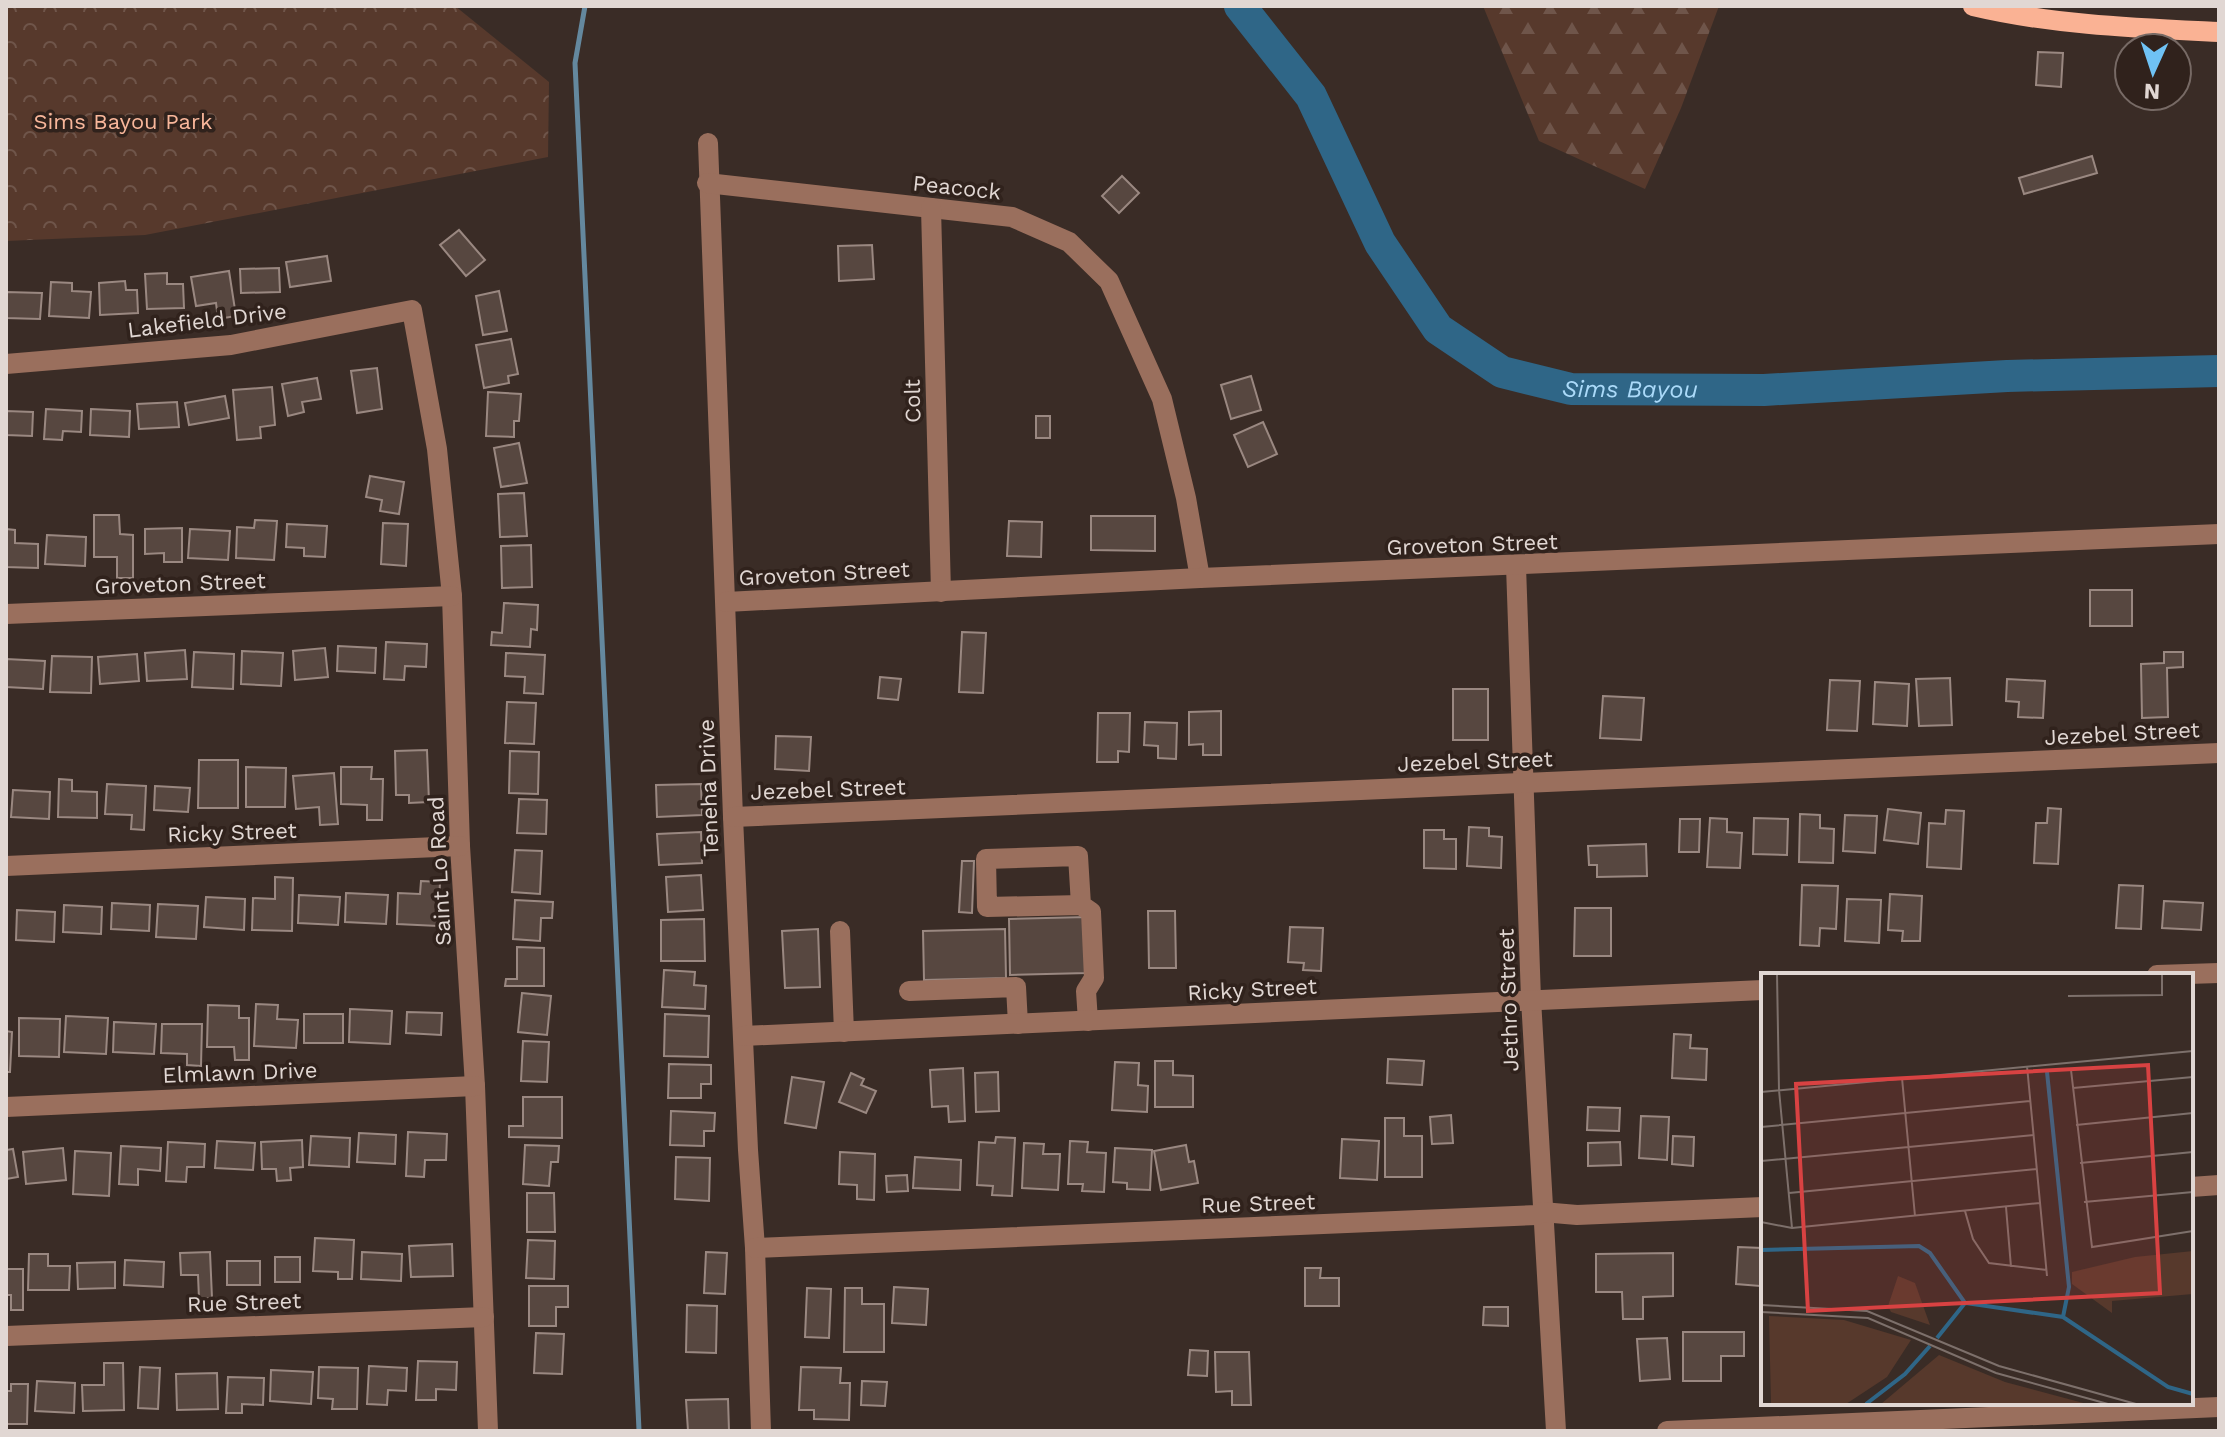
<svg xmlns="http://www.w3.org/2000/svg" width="2225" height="1437" font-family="'Work Sans',sans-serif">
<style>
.forest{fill:url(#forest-firs)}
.park{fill:url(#park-crowns)}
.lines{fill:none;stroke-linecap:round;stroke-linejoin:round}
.stream{stroke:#64889e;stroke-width:5}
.river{stroke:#2f6687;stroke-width:32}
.building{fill:#574740;stroke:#9a8881;stroke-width:2}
.minor{stroke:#9a6f5d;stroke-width:20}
.major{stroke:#fab294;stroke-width:20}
.labels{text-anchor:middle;stroke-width:7;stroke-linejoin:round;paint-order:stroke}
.park-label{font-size:22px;fill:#f9b79b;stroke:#30221c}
.street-label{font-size:22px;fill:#e1d7d3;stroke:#30221c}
.water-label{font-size:24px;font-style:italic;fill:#abdaf9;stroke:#30221c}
.inset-river{fill:none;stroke:#2f6687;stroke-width:4}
.inset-road{fill:none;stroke:#7d706b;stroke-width:2}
.view{fill:#d84242;fill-opacity:0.15;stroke:#d84242;stroke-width:4}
.inset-edge{fill:none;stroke:#e1d7d3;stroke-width:4}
</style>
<defs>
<pattern id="forest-firs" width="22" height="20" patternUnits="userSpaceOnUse" patternTransform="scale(2)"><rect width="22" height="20" fill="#57392c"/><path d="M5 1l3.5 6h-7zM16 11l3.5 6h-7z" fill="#6f554a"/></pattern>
<pattern id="park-crowns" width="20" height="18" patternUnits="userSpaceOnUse" patternTransform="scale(2)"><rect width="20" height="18" fill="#57392c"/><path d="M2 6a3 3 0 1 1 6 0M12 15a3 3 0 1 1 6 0" fill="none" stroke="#6f554a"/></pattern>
</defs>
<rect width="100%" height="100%" fill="#3a2c26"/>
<!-- forest -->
<path class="forest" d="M1483,6h236l-38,102 -36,81 -106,-48z"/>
<!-- park -->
<path class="park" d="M6,6h449l94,76 -1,75 -403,78 -139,6z"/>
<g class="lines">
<!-- stream -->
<path class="stream" d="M585,6l-10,57 64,1367"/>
<!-- river -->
<path class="river" id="s1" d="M1240,6l71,90 69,147 58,86 64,43 69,17 193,1 243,-14 212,-5"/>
</g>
<!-- building -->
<g class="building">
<path d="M2038,52l25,1 -2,34 -25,-2z"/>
<path d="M2092,156l5,17 -73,21 -5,-16z"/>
<path d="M1122,176l17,17 -20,20 -17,-17z"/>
<path d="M459,230l26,30 -19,16 -26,-31z"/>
<path d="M872,245l2,34 -35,2 -1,-35z"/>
<path d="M327,256l4,25 -41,6 -4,-25z"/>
<path d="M279,268l1,24 -39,1 -1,-24z"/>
<path d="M229,271l7,45 -18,3 -2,-16 -20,3 -5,-29z"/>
<path d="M167,273v11h16l1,24 -37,1 -2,-35z"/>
<path d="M125,281l1,9h11l1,23 -38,2 -1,-32z"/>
<path d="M51,282l21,1v8l19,1 -2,26 -40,-2z"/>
<path d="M499,291l8,40 -24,4 -7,-39z"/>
<path d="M6,292l36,1 -2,26 -34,-1z"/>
<path d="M511,339l7,35 -10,2 1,7 -25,5 -8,-43z"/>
<path d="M377,368l5,41 -25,4 -6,-42z"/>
<path d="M1251,376l10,34 -30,9 -10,-34z"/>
<path d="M317,378l4,21 -19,3 2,10 -16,4 -6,-32z"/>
<path d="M272,387l3,38 -15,2 1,11 -24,2 -4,-50z"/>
<path d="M488,392l33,2 -2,27h-5v16l-28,-1z"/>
<path d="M225,396l4,22 -40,7 -4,-22z"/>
<path d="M177,402l2,25 -40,2 -2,-25z"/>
<path d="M46,409l36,2 -1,21 -18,-1 -1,9 -18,-1z"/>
<path d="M91,409l39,2 -1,26 -39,-2z"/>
<path d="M6,411l27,1 -1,24 -26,-1z"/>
<rect x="1036" y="416" width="14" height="22"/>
<path d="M1263,422l14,32 -29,13 -14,-32z"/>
<path d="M519,443l8,40 -26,4 -7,-39z"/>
<path d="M370,476l34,6 -5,32 -19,-3 2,-11 -16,-3z"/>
<path d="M524,493l3,43 -27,1 -2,-43z"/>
<path d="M94,515h25l1,19 13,1v43h-16v-21h-23z"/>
<path d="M1091,516h64v35l-64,-1z"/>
<path d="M255,520l22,1 -3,39 -38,-2 1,-31 17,1z"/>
<path d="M1009,521l33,1 -1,35 -34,-1z"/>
<path d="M383,523l25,1 -2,42 -25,-2z"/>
<path d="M287,524l40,2 -2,31 -21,-1v-8l-18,-1z"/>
<path d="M182,528v34h-18v-9l-19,1v-25z"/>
<path d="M6,529l9,1v13l23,1v24l-32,-1z"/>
<path d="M190,529l40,2 -2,29 -40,-2z"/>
<path d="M47,535l39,2 -1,29 -40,-2z"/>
<path d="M531,545l1,42 -30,1 -1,-42z"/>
<rect x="2090" y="590" width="42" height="36"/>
<path d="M504,603l34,2 -1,25 -6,-1 -1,18 -39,-2 1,-13 10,1z"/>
<path d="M962,632l24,1 -3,60 -24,-1z"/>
<path d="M386,642l41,2 -1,23 -21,-1 -1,14 -20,-1z"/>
<path d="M338,646l38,2 -1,25 -38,-2z"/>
<path d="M325,648l3,29 -33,3 -2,-29z"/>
<path d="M185,650l2,29 -40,2 -2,-28z"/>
<path d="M242,651l41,2 -2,33 -40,-2z"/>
<path d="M194,652l40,2 -1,35 -41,-2z"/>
<path d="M2164,652h19v15l-16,1 1,49 -26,1 -1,-54 23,-1z"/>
<path d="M506,653l39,2 -2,39 -19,-1 1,-16 -20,-1z"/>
<path d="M137,654l2,27 -39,3 -2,-27z"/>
<path d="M52,656l40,1 -1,36 -41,-1z"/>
<path d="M6,659l39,2 -2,28 -37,-2z"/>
<path d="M880,677l21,2 -3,21 -20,-2z"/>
<path d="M1950,678l2,47 -33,1 -3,-47z"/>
<path d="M2007,679l38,2 -2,37 -25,-1 1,-15 -13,-1z"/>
<path d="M1830,680l30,1 -3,50 -30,-1z"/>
<path d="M1875,682l34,2 -2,42 -34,-2z"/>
<rect x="1453" y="689" width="35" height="51"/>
<path d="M1603,696l41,2 -3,42 -41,-2z"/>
<path d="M507,702l29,1 -2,41 -29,-1z"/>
<path d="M1221,711v44h-18v-11l-14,1v-33z"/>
<path d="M1098,713h32l-1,39 -11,-1v11h-21z"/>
<path d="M1145,722l32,1 -1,36 -18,-1v-12l-14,-1z"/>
<path d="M776,736l35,1 -2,34 -34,-2z"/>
<path d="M427,750l2,52 -20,1v-8h-13l-1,-44z"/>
<path d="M510,751l29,1 -1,42 -29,-1z"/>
<path d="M199,760h39v48h-40z"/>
<path d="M246,767l40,1 -1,39h-39z"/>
<path d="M341,767h31l-1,12h12l-1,41h-15v-15l-26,-1z"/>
<path d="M334,773l4,51 -18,1 -1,-18 -23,2 -3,-33z"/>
<path d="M59,779l13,1v11l25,1v26l-39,-1z"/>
<path d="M107,784l39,2 -2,44 -13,-1 1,-14 -27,-1z"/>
<path d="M701,784l1,31 -45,2 -1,-32z"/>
<path d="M155,786l35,2 -2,24 -34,-2z"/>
<path d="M13,790l37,2 -1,27 -38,-2z"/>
<path d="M519,799l28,1 -1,34 -29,-1z"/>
<path d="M2048,808l13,1 -3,55 -24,-1 2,-40h11z"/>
<path d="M1888,809l33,4 -3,31 -34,-4z"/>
<path d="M1946,810l18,1 -3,58 -34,-2 2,-44 16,1z"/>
<path d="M1800,814l20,1v13l14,1 -1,34 -34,-1z"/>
<path d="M1845,815l32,1 -2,37 -32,-2z"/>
<path d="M1710,818l17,1v13l15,1 -2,35 -33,-1z"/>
<path d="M1754,818l34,1 -1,36 -34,-1z"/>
<path d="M1680,819h20l-1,33h-20z"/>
<path d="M1469,827l20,1v8l13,1 -1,31 -34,-2z"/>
<path d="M1424,830h20v9h12v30l-32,-1z"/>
<path d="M701,832l1,31 -43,2 -2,-31z"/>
<path d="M1646,844l1,32 -50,1v-12h-8l-1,-19z"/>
<path d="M515,850l27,1 -2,43 -28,-2z"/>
<path d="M962,861h12l-2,52 -13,-1z"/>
<path d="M701,875l2,35 -35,2 -2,-35z"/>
<path d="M275,877l18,1 -1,53 -40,-1 1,-32 22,1z"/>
<path d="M421,881l19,1 -2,44 -41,-2 1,-31 22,1z"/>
<path d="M1802,885l36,1 -2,43 -16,-1 -1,18 -19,-1z"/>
<path d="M2119,885l24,1 -2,43 -25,-1z"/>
<path d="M346,893l42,2 -2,29 -41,-2z"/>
<path d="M1890,894l32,2 -2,45h-18l1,-10 -15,-1z"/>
<path d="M299,895l41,2 -2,28 -40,-2z"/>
<path d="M206,897l39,2 -1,31 -40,-3z"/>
<path d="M1847,899l34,1 -2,43 -34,-2z"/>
<path d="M515,900l38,2 -1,16h-11l-1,23 -27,-2z"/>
<path d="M2164,901l39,2 -2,27 -39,-2z"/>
<path d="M112,903l38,2 -1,26 -38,-2z"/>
<path d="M158,904l40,2 -2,33 -40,-2z"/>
<path d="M64,905l38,2 -1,27 -38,-2z"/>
<path d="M1575,908h36v48h-37z"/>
<path d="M17,910l38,2 -1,30 -38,-2z"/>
<path d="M1148,911h27l1,57h-27z"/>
<path d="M1086,917l1,56 -77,2 -1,-56z"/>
<path d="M704,919l1,42h-44v-41z"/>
<path d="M1290,927l33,1 -2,43 -18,-1 1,-7 -16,-1z"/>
<path d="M818,929l2,58 -35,1 -3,-57z"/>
<path d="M1005,929l1,49 -82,2 -1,-49z"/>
<path d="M517,947l27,1v38h-39l1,-7h11z"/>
<path d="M664,970l31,2 -1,13 12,1 -1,23 -43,-2z"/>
<path d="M522,993l29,3 -4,39 -29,-3z"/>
<path d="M256,1004l22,1 -1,14 21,1 -2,28 -42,-2z"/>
<path d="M208,1005l31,1v12h10v42h-14l-1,-13h-27z"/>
<path d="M350,1009l42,2 -2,33 -41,-2z"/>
<path d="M407,1012l35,1 -1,22 -35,-2z"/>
<rect x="304" y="1014" width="39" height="29"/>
<path d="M665,1014l44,2 -1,41 -44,-1z"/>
<path d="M66,1016l42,2 -2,36 -42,-2z"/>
<path d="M19,1018l41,1 -1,38 -40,-1z"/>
<path d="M114,1022l42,2 -2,30 -41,-2z"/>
<path d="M162,1024h40l-1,42 -14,-1v-11l-26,-1z"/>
<path d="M6,1031l6,1 -2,40h-4z"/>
<path d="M1674,1034l17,1 -1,13 17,1 -1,31 -34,-2z"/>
<path d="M523,1041l26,1 -2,40 -26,-1z"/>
<path d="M1388,1059l36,2 -2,24 -35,-2z"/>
<path d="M1155,1061h18v14l20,1v31h-38z"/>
<path d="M1115,1062l24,1 -1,22 10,1 -1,26 -35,-2z"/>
<path d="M669,1064l42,1v19h-10v14h-33z"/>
<path d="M963,1068l2,53 -16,1 -1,-16 -16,1 -2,-37z"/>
<path d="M998,1072l1,39 -23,1 -1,-39z"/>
<path d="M851,1073l13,6 -3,6 15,6 -10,22 -27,-11z"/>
<path d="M792,1077l32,5 -8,46 -31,-5z"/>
<path d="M523,1097h39v41l-53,-1v-11h14z"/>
<path d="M1588,1107l32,1 -1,23 -32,-1z"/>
<path d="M671,1111l44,2 -1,18h-10v15l-34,-1z"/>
<path d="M1451,1115l2,28 -21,1 -2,-27z"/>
<path d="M1641,1116l28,1 -2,43 -28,-2z"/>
<path d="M1385,1118h19v18h18v41h-37z"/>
<path d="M408,1132l39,2 -1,26h-21l-1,17 -18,-1z"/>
<path d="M359,1133l37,2 -1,29 -38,-2z"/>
<path d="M311,1136l39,2 -1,29 -40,-2z"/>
<path d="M1673,1136l21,1 -1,29 -21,-2z"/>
<path d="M996,1137l19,1 -3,58 -20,-1 1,-9 -16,-1 2,-43 16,1z"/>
<path d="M1342,1139l37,2 -2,39 -37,-2z"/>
<path d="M302,1140l1,27 -13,1 1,12 -14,1 -1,-12h-14l-1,-27z"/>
<path d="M217,1141l38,2 -2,27 -38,-2z"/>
<path d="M1070,1141l18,1 -1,10 19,1 -2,39 -22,-1 1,-7h-15z"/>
<path d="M168,1142l37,2 -1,23h-17l-1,15 -20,-1z"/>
<path d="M1620,1142l1,23 -33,1v-23z"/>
<path d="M1024,1143l20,1 -1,10h17l-2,36 -36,-2z"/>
<path d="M525,1145l34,1 -1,16h-7l-2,24 -26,-2z"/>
<path d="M1186,1145l3,17 5,-1 4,22 -37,7 -7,-39z"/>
<path d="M121,1146l40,2 -1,23 -22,-2v16l-19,-1z"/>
<path d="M63,1148l3,32 -40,4 -3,-32z"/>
<path d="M1115,1148l37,2 -2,40 -23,-1v-6l-14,-1z"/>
<path d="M13,1149l5,28 -12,2v-29z"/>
<path d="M75,1151l36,2 -2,43 -36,-2z"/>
<path d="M840,1152l35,2 -1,46 -17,-1v-14l-18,-1z"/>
<path d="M676,1157l34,1 -1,43 -34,-2z"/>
<path d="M915,1157l46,3 -1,30 -47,-2z"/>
<path d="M907,1175l1,16 -21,1 -1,-16z"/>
<path d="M527,1193h27l1,39h-28z"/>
<path d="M315,1238l39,2 -2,39h-14v-7l-25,-1z"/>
<path d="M528,1240l27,1 -1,38 -28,-1z"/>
<path d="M452,1244l1,32 -42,1 -2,-31z"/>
<path d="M1738,1247l24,1 -2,38 -24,-2z"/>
<path d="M210,1252l2,46 -13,1 -1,-24h-17l-1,-22z"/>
<path d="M362,1252l40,2 -1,27 -40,-2z"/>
<path d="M706,1252l21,1 -2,41 -21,-1z"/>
<path d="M1673,1253v43l-30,1v22h-20l-1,-27h-26v-38z"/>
<path d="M29,1254h19v12h22l-1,24h-41z"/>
<rect x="275" y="1257" width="25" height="25"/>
<path d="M125,1260l39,2 -1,25 -39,-2z"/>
<rect x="227" y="1261" width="33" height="24"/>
<path d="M115,1262v26l-37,1 -1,-26z"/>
<path d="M1305,1268h16l-1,10h19v28h-34z"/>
<path d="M6,1269h17v41h-12v-15h-5z"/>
<path d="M529,1286h39v21h-12v19h-27z"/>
<path d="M894,1287l34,2 -2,36 -34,-2z"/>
<path d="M807,1288l24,1 -2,49 -24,-1z"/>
<path d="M845,1288h17v16h22v48h-40z"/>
<path d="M687,1305l30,1 -1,47 -30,-1z"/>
<path d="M1484,1307h24v19l-25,-1z"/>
<path d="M1683,1332h61v24h-23v25h-38z"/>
<path d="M536,1333l28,1 -2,40 -28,-1z"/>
<path d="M1667,1338l3,41 -30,2 -3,-42z"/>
<path d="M1190,1350l18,1 -1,25 -19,-1z"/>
<path d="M1215,1352h34l2,53h-19v-14l-16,1z"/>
<path d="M418,1361l39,1 -1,28 -20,-1v11h-20z"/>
<path d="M104,1363h19l1,47 -41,1 -1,-26h22z"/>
<path d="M369,1366l38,2 -1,23 -18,-1 -1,15 -20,-1z"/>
<path d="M140,1367l20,1 -2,41 -20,-1z"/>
<path d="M319,1367l39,1 -1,41h-25l1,-10 -15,-1z"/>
<path d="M801,1367l40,1 -1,15h10l-1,37 -35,-1v-9h-15z"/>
<path d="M271,1370l42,2 -2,32 -41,-3z"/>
<path d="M217,1373l1,36 -41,1 -1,-36z"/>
<path d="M228,1377l36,1 -1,27 -21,-1v9h-16z"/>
<path d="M37,1381l38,2 -1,30 -39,-2z"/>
<path d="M862,1381l25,1 -2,24 -24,-1z"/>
<path d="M11,1384h17l-1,40h-21v-33h5z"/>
<path d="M728,1399l1,32h-41l-2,-31z"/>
</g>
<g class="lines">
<!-- minor -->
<g class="minor">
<path d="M708,143l25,674 15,333 7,98 6,183"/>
<path d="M707,183l305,34 57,25 40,39 53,118 24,99 14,80"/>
<path d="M931,208l10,384"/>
<path d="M6,364l225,-19 181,-35 25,139 15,147 8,250 15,240 13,345"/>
<path d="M1516,566l15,433 25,432"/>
<path d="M726,602l474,-24 1019,-44"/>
<path d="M6,614l446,-18"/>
<path d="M733,817l1486,-64"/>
<path d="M6,866l454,-20"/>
<path d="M1081,905l-94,2 -1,-48 92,-3 3,49 10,7 3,66 -8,13 2,30"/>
<path d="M840,931l4,101"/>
<path d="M2157,975l62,-2"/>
<path d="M909,991l107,-4 2,37"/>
<path d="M743,1036l1020,-46"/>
<path d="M6,1107l469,-21"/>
<path d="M2191,1187l28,-2"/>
<path d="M755,1248l782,-33 5,-3 35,3 186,-8"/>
<path d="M6,1336l478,-19"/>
<path d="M1667,1431l552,-24"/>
</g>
<!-- major -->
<path class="major" d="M1973,6c80,19 164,22 246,26"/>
</g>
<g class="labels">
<!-- park labels -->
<g class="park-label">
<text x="123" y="129">Sims Bayou Park</text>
</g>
<!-- street labels -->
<g class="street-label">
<text transform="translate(957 187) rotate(6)" y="8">Peacock</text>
<text transform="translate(207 320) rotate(-7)" y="8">Lakefield Drive</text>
<text transform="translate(912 401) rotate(-91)" y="8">Colt</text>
<text transform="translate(1472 544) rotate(-2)" y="8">Groveton Street</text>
<text transform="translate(824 573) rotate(-3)" y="8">Groveton Street</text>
<text transform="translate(180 583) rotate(-2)" y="8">Groveton Street</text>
<text transform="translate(2122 733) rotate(-3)" y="8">Jezebel Street</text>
<text transform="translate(1475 761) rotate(-2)" y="8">Jezebel Street</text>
<text transform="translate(708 788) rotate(-92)" y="8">Teneha Drive</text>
<text transform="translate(828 789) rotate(-2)" y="8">Jezebel Street</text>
<text transform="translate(232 832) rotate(-2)" y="8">Ricky Street</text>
<text transform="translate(439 871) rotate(-93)" y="8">Saint Lo Road</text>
<text transform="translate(1252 989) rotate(-3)" y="8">Ricky Street</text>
<text transform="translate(1508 1000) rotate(-92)" y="8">Jethro Street</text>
<text transform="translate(240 1072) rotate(-2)" y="8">Elmlawn Drive</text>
<text transform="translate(1258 1203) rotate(-2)" y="8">Rue Street</text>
<text transform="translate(244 1302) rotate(-2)" y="8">Rue Street</text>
</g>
<!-- water labels -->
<g class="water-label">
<text dy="8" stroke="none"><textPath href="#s1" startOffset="588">Sims Bayou</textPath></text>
</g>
</g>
<!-- overview -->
<g transform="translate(1761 973)">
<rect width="432" height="432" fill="#3a2c26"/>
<path d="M137,303l17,7 15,42 -39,-13 -3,-6zM8,343l75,4 67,20 -24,37 -41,27h-75zM178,382l66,27 82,22h-206z" fill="#57392c"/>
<path d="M432,278v43l-81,7v12l-40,-29v-12l63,-15z" fill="#57392c"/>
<path class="inset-river" d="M286,99l22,215 -6,30M0,277l158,-4 11,7 35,50 98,14 105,70 25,7M176,365l28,-35M105,431l39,-30 25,-28"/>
<path class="inset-road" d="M16,1l2,116 13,138M307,23l94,-1v-21M266,93l20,210M310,97l21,177 101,-16M141,105l13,138M312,115l120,-11M0,119l432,-41M315,152l117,-12M0,154l269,-26M0,188l273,-26M319,190l113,-11M28,220l248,-24M323,229l109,-10M245,234l5,60M204,238l8,28 16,24 58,7M0,249l31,6 248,-25M0,332l106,6 132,55 137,38M0,339l107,6 128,55 112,31"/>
<path class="view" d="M387,92l12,228 -352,18 -12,-227z"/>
<rect width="432" height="432" class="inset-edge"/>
</g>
<!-- border -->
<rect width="2225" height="1437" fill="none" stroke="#e1d7d3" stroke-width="16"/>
<!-- north arrow -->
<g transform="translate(2153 72) rotate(183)"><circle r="38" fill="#30221c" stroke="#776a65" stroke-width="2"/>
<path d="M0-6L14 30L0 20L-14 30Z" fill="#6fc2f4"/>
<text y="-12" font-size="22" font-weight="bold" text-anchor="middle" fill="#e1d7d3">N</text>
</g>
</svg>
